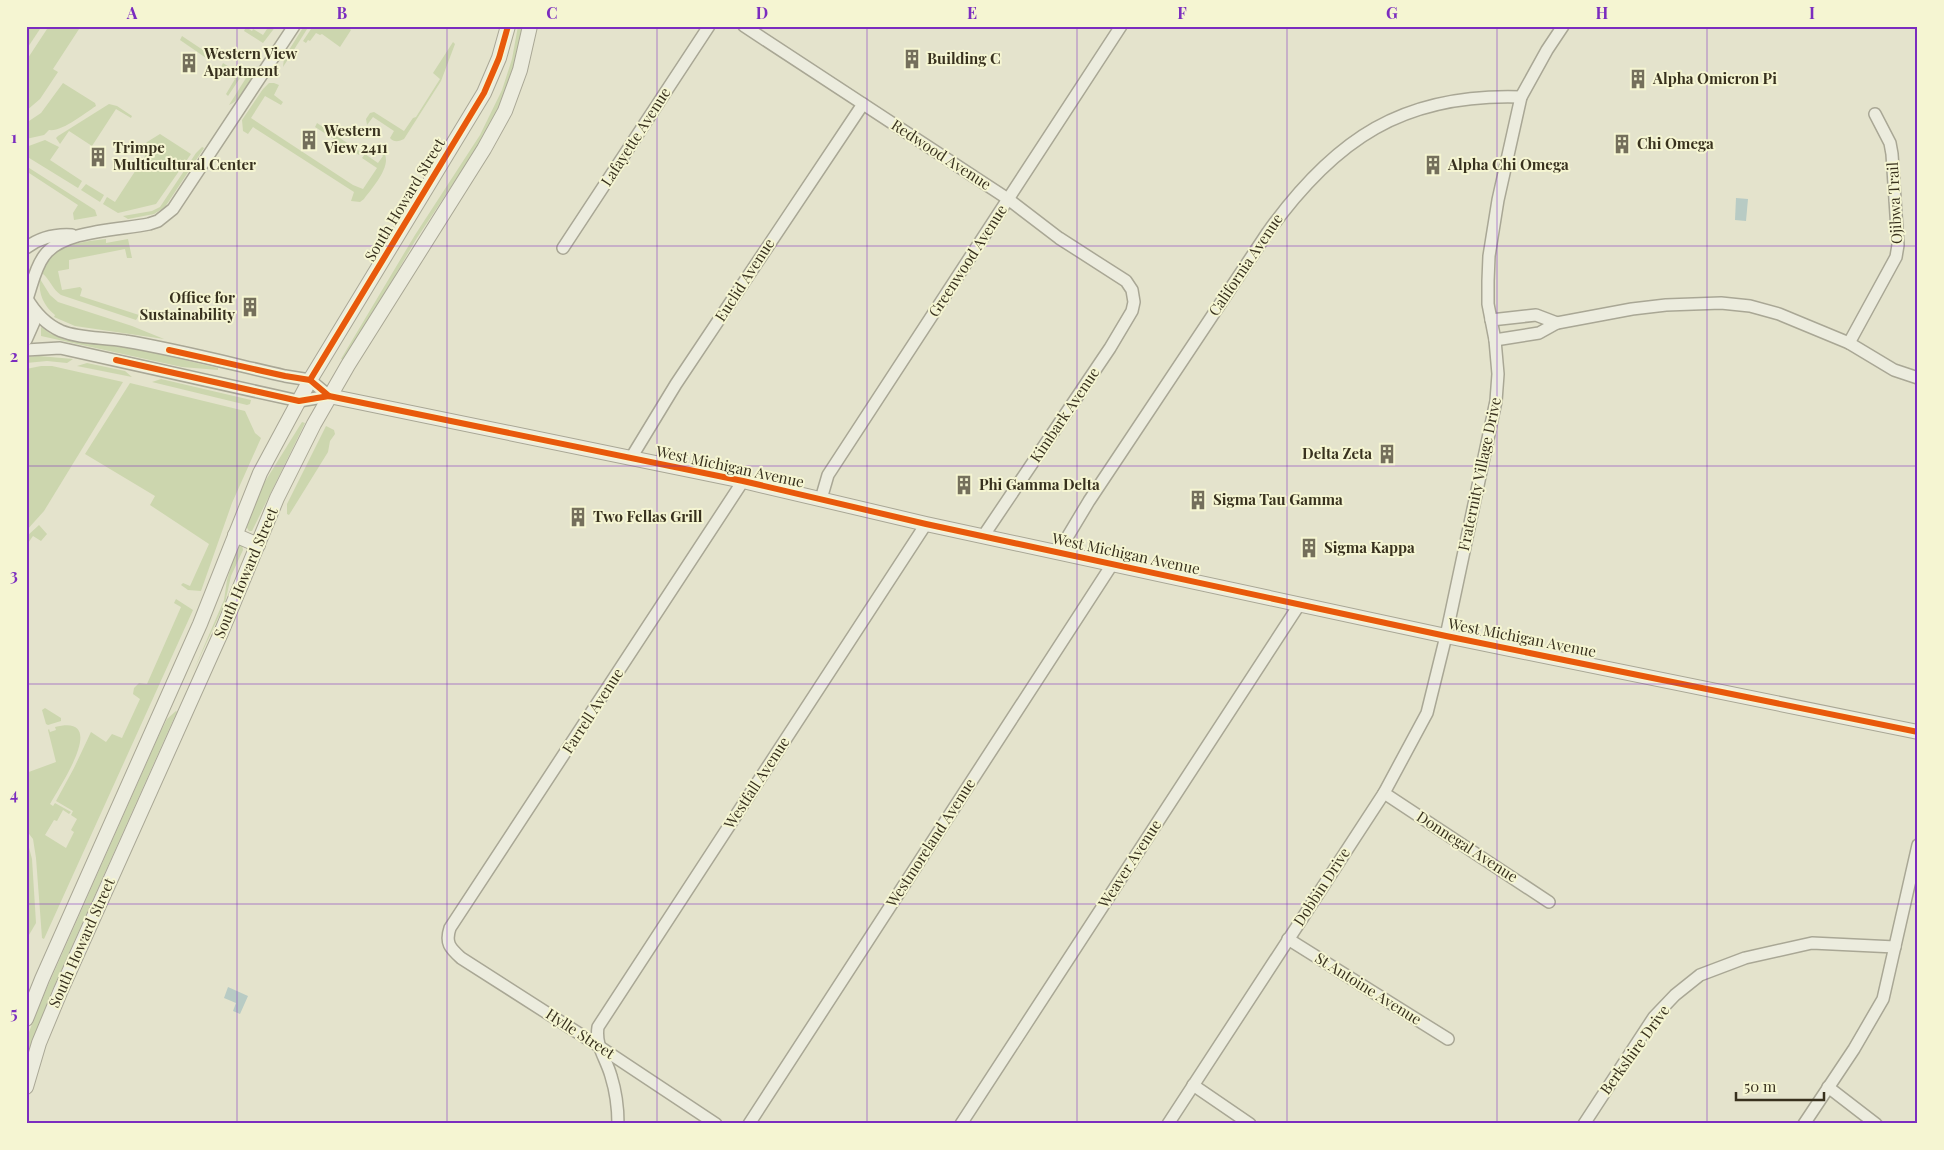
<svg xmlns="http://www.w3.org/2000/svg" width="1944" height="1150" font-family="'Playfair Display',serif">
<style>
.green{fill:#ccd6ae}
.water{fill:#b8cbc4}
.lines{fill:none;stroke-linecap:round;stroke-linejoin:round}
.minor-casing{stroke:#a9a795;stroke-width:14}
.tertiary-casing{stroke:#a9a795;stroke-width:16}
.minor{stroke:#ececde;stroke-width:11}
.tertiary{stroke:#ececde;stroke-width:14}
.cycleway-casing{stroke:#f5f5d2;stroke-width:9}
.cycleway{stroke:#e8590c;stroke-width:6}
.grid{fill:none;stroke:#7b2cbf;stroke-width:1;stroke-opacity:0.55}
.labels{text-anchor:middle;stroke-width:4;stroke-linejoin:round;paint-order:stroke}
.poi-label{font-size:15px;font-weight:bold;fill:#38311e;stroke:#f5f5d2;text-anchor:start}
.street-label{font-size:15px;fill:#38311e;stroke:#f5f5d2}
.neatline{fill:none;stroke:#7b2cbf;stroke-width:2}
.grid-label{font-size:16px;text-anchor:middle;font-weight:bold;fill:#7b2cbf}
</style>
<rect width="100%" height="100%" fill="#e4e3cc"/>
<!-- green -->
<g class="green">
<path d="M26,26h16l-16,24z"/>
<path d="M49,26h32l-28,43 5,3 -18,27 -14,12v-50z"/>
<path d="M269,26h7l-13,17 -19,-12 2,-4 6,4 1,-2 10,6z"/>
<path d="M304,26h5l-26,41 1,-9z"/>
<path d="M313,26h32l6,4 -11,17 -18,-13 -2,1 -4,-2 -6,8 -2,-1 -2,3 -3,-2z"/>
<path d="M518,26h6l-5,26 -17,52 -16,30 -71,107 -69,120 -5,-2 74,-124 65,-100 22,-45 10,-31z"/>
<path d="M182,36l30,20 -3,4 -29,-20z"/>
<path d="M453,42l2,2 -14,37 -37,58c-4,2 -10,4 -14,-1l4,-7 -21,-14 -6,8 -1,-6 4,-6 4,-1 30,19 9,-13 3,-1 24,-38 -7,-6z"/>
<path d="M223,63l19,12 -14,21 -2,-2 9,-15 -14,-12z"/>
<path d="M252,72c0,12 -13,29 -23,33l17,-27z"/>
<path d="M63,83l32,20 1,3c-11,7 -34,26 -47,24l-5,5 -18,4v-16l15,-10z"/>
<path d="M269,83h5l5,2 -5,10 9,7 -2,3 -16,-9 -14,22 102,67 10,4 14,-21 -15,-10 3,-4 13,9 5,-7 -4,-5 3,-1c13,13 -9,37 -18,49l-4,3 -9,-1 3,-9 -101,-65 -5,7 -5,-3 -1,-11 21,-31z"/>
<path d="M109,104l8,2 15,10 -1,2 -15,-9 -24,37 -23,-15 -9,13 -4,-6 2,-2z"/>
<path d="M317,123l44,29 -2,3 -44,-28z"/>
<path d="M160,134l31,20 -35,50 -38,9 -15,-9 4,-7 8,5 32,-49 -5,-4 5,-7z"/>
<path d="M45,140l14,7 -9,13 32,21 -4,7 -52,-32v-9z"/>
<path d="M202,147l2,1 -39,59 -11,7 -26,5 -5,-3 29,-5 8,-4 36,-54z"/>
<path d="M26,166l69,44 2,6 -23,4 -1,-7 5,-8 -52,-34z"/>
<path d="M86,184l18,11 -4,7 -19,-12z"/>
<path d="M106,239v4l22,-4 4,19h-5l-2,-9 -56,11v9l-11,2 4,19 18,-3 2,2 -2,7 59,19 -3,5 -75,-25c-9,-6 -11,-16 -19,-22 11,-30 35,-30 64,-34z"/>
<path d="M40,279l10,16 8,7 74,24 32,13 -89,-13 -21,-9 1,-2c-11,-9 -17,-21 -15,-36z"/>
<path d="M41,327l10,7 15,6 72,9 80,19v2l-36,-3 -141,-31z"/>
<path d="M39,356l34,3 -6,4 -20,-2 -21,2v-6z"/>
<path d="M87,363l38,8 7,6 -55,-11z"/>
<path d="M41,366h11l71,16 -79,129 -18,20v-162z"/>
<path d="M161,379l90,21 -1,4 -3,1 -95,-23z"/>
<path d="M130,383l115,28 10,22 6,5 -29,65 -31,88 -13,-1 -7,-5 2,-2 7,3 19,-42 -59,-39 5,-9 -70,-42z"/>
<path d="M302,422l3,1 -53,108h-3l-3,-5 15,-38z"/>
<path d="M326,426l8,4 1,4 -5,7 -2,11 -39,63 -2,-1v-10z"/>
<path d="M39,525l8,9 -6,7 -8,-5 -7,10v-9z"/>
<path d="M238,543l4,1 1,6 -12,26 -6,27 -32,69 31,-72 3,-20z"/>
<path d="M176,599l17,11 -149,329 -2,-1 -6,-80 -3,-19 -7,-9v-57l30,-11 -8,-32 1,-1 1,3 6,-2 -1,-3c55,-14 5,59 -5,77l3,2 2,-3 16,9 -2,2 -6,-4 -6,11 -3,-1 -9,15 21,13 8,-16 -3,-2 6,-11 -6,-4 2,-4 -17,-10 18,-33 17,-36 15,10 6,-8 10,4 18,-39 -7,-5 1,-6 5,-5 8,1 34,-77 -7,-4z"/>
<path d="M45,708l16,10v3l-13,4 -2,-1 -4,-14z"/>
<path d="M176,711l1,1 -3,6 -123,275 -25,68v-21l13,-34 121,-273 7,-14z"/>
<path d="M26,836l6,23 4,64 -10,17z"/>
</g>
<!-- water -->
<g class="water">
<path d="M1736,198l12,1 -2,22 -11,-1z"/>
<path d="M228,987l20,9 -8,18 -7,-3 3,-8 -12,-5z"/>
</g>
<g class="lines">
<defs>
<g id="minor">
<path d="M744,26l264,173 51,39 67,43 6,9 2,12 -2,9 -22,37 -126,187"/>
<path d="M26,248c13,-10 30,-14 46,-13"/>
<path d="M563,248l146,-222"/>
<path d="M26,297c8,14 19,27 35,34 20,8 43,6 64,10 54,9 107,23 160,35l25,4 19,16"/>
<path d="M27,299c5,-14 8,-31 17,-43 18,-26 76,-26 105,-32l9,-3 15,-12 121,-183"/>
<path d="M1491,320l45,-5 21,8"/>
<path d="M26,340l8,-18 -3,-15"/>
<path d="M1495,340l44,-7 18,-10 75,-14 34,-4 55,-2 29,3 29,8 70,29 45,27 24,8"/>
<path d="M1849,343l47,-86 2,-12 -6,-91 -2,-11 -15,-29"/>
<path d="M26,350l34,-2 239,53 30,-5"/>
<path d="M631,458l45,-74 187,-280"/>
<path d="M821,499l7,-24 293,-449"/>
<path d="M1059,551l30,-50 179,-269c67,-93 135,-139 253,-135"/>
<path d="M1384,793l165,109"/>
<path d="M1288,939l160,100"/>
<path d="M1193,1085l57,39"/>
<path d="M1828,1087l48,37"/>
<path d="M618,1124c0,-16 -2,-32 -7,-48 -5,-18 -16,-30 -13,-49l328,-503"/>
<path d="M716,1124l-119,-79 -136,-87c-11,-10 -16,-15 -11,-30l293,-447"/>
<path d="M749,1124l364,-561"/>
<path d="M961,1124l338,-519"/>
<path d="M1168,1124l216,-331 43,-80 19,-77 50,-235 2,-27 -3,-34 -7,-36v-23l1,-25 9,-56 23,-103 26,-47 16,-24"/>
<path d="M1584,1124l70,-107 21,-22 25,-20 45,-17 67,-15 83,4"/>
<path d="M1804,1124l50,-75 29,-50 35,-154"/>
</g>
<g id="tertiary">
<path d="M329,396l414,85 183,43 520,112 472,96"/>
<path d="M235,535l23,10"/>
<path d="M26,1019l16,-40 158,-355 60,-151 50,-93 174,-287 15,-35 9,-32"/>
<path d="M26,1087l13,-44 22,-53 160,-357 56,-135 37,-74 34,-59 136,-216 21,-38 15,-41 10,-44"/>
</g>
</defs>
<!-- minor casing -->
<use href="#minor" class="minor-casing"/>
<!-- tertiary casing -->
<use href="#tertiary" class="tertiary-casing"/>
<!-- minor -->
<use href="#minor" class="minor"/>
<!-- tertiary -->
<use href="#tertiary" class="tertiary"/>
<defs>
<g id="cycleway">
<path d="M169,350l116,26 25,4 19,16"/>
<path d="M116,360l183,41 30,-5 414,85 183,43 520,112 472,96"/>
<path d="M310,380l174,-287 15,-35 9,-32"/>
</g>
</defs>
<!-- cycleway casing -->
<use href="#cycleway" class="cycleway-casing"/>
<!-- cycleway -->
<use href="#cycleway" class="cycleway"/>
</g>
<!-- grid -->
<path class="grid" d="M237,26v1098M447,26v1098M657,26v1098M867,26v1098M1077,26v1098M1287,26v1098M1497,26v1098M1707,26v1098M26,246h1892M26,466h1892M26,684h1892M26,904h1892"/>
<!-- icons -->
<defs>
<symbol id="building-bare" viewBox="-9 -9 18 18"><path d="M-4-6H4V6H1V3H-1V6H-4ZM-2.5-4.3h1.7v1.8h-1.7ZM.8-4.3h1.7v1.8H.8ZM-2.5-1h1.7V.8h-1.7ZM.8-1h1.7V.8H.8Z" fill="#746f5b" stroke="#f5f5d2" stroke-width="2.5" paint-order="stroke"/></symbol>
</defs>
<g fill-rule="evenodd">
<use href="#building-bare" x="898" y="45" width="28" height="28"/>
<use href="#building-bare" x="175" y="49" width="28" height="28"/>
<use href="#building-bare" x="1624" y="65" width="28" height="28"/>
<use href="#building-bare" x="295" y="126" width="28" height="28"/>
<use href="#building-bare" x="1608" y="130" width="28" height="28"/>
<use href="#building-bare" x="84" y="143" width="28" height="28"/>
<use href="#building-bare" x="1419" y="151" width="28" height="28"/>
<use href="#building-bare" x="236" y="293" width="28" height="28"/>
<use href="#building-bare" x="1373" y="440" width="28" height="28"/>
<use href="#building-bare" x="950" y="471" width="28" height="28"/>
<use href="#building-bare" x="1184" y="486" width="28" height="28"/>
<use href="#building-bare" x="564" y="503" width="28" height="28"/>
<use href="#building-bare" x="1295" y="534" width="28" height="28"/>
</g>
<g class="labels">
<!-- poi labels -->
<g class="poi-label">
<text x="204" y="59">Western View<tspan x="204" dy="17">Apartment</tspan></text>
<text x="927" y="64">Building C</text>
<text x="1653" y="84">Alpha Omicron Pi</text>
<text x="324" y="136">Western<tspan x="324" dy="17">View 2411</tspan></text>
<text x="1637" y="149">Chi Omega</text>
<text x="113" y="153">Trimpe<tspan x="113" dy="17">Multicultural Center</tspan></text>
<text x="1448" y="170">Alpha Chi Omega</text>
<text x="235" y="303" text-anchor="end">Office for<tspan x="235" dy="17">Sustainability</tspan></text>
<text x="1372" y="459" text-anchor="end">Delta Zeta</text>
<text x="979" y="490">Phi Gamma Delta</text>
<text x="1213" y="505">Sigma Tau Gamma</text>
<text x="593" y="522">Two Fellas Grill</text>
<text x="1324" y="553">Sigma Kappa</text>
</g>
<!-- street labels -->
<g class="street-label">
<text transform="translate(636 137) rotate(-57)" y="5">Lafayette Avenue</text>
<text transform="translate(941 155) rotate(33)" y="5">Redwood Avenue</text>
<text transform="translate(405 200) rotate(-59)" y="5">South Howard Street</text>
<text transform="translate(1895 203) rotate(-93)" y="5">Ojibwa Trail</text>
<text transform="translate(968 261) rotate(-57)" y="5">Greenwood Avenue</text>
<text transform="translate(1246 265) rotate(-56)" y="5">California Avenue</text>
<text transform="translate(745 280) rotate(-57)" y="5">Euclid Avenue</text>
<text transform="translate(1065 415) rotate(-56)" y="5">Kimbark Avenue</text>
<text transform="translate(730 467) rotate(12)" y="5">West Michigan Avenue</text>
<text transform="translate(1480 474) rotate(-78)" y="5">Fraternity Village Drive</text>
<text transform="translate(1126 554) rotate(12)" y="5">West Michigan Avenue</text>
<text transform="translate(246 573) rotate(-67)" y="5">South Howard Street</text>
<text transform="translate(1522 638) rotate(11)" y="5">West Michigan Avenue</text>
<text transform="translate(593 711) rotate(-57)" y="5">Farrell Avenue</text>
<text transform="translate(757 783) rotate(-57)" y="5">Westfall Avenue</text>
<text transform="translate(931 843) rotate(-57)" y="5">Westmoreland Avenue</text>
<text transform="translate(1467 847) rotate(33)" y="5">Donnegal Avenue</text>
<text transform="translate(1130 864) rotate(-57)" y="5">Weaver Avenue</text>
<text transform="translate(1322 887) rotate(-57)" y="5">Dobbin Drive</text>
<text transform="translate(82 943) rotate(-66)" y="5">South Howard Street</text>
<text transform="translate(1368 989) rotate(32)" y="5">St Antoine Avenue</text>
<text transform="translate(580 1034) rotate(33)" y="5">Hylle Street</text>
<text transform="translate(1635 1050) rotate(-54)" y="5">Berkshire Drive</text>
</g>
</g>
<!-- border -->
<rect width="1944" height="1150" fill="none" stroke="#f5f5d2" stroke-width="55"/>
<!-- scale -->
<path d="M1736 1092v8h88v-8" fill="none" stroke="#38311e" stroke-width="2.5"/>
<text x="1744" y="1092" font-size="15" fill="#38311e" stroke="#f5f5d2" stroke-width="4" paint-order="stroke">50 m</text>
<rect x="28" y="28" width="1888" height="1094" class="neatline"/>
<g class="grid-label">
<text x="132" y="19">A</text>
<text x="342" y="19">B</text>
<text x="552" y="19">C</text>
<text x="762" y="19">D</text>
<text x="972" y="19">E</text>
<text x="1182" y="19">F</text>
<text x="1392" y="19">G</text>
<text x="1602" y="19">H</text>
<text x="1812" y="19">I</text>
<text x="14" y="143">1</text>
<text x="14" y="362">2</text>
<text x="14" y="581">3</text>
<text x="14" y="800">4</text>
<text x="14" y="1019">5</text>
</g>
</svg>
